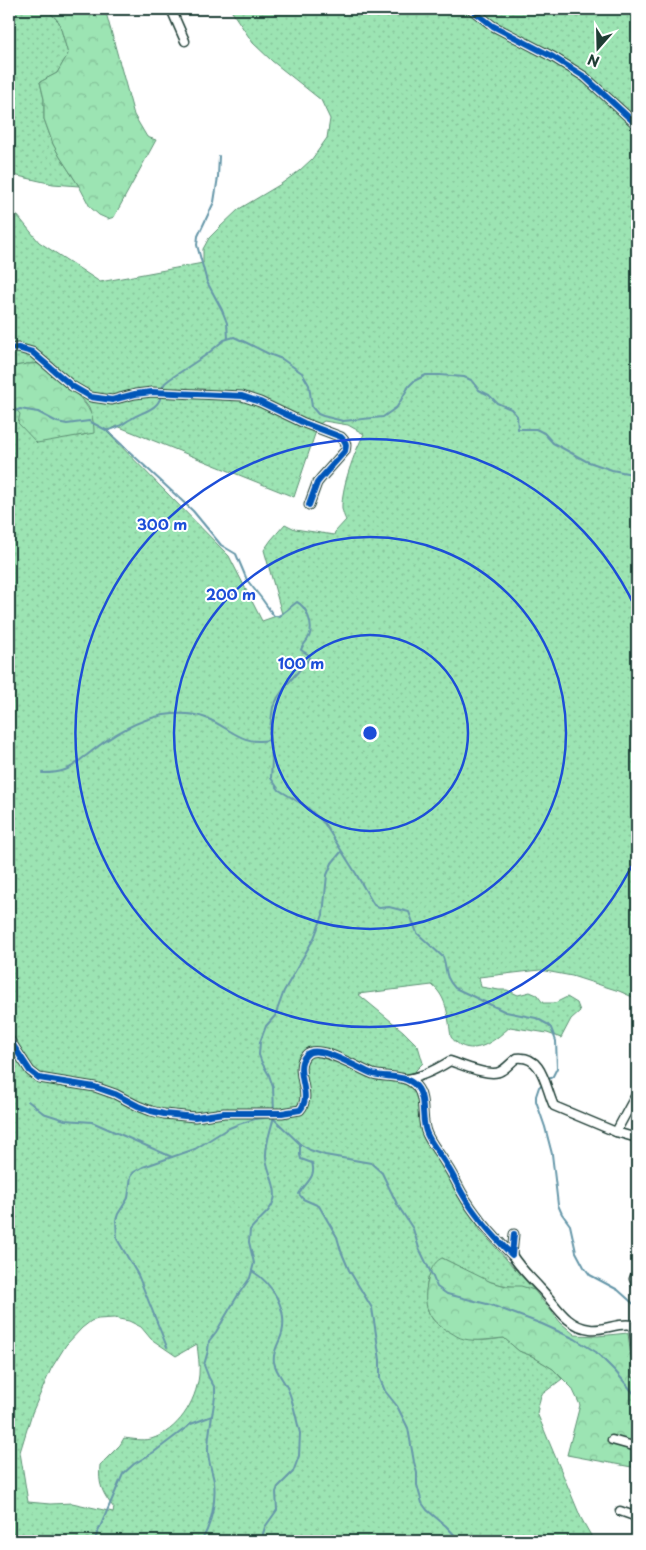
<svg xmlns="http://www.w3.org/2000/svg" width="646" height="1550" font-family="'Playpen Sans',sans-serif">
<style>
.grass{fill:url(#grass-dots);stroke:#5e9074;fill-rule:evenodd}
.forest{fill:url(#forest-crowns);stroke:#5e9074}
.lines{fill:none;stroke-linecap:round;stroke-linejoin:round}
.stream{stroke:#6697a9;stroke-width:2}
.minor-casing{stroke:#1f3d34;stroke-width:11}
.minor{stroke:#fff;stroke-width:8}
.cycleway-casing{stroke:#fff;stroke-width:9}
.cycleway{stroke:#0057b8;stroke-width:6}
.ring{fill:none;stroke:#1d4ed8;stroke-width:2.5}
.centre{fill:#1d4ed8;stroke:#fff;stroke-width:2.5}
.ring-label{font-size:15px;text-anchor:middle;font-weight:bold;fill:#1d4ed8;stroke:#fff;stroke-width:4;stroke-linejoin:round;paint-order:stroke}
</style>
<defs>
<pattern id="grass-dots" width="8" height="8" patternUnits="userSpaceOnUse" patternTransform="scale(1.25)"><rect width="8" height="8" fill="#9ce4b3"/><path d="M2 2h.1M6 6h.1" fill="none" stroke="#86c49b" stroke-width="1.8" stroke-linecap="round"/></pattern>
<pattern id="forest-crowns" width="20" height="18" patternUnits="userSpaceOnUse" patternTransform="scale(1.25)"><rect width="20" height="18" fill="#9ce4b3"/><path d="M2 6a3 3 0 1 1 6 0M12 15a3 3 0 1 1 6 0" fill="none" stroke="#86c49b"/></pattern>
</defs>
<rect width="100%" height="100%" fill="#fff"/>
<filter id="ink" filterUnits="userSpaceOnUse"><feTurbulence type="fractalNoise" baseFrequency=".02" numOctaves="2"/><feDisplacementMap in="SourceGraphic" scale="10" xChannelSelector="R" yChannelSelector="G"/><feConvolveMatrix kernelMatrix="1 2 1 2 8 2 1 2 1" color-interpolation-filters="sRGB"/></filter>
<g filter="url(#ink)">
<!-- grass -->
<g class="grass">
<path d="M9,9h42l-2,3 10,10 9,32 -11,19 -17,9 4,17v20l9,25 7,13 19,29 -26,-2 -44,-10z"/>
<path d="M230,9h407v990l-18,-8 -47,-15 -32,-6 -61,7 2,10 18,3h8l11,5 12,-3 7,3 6,8h12l12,-6 10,6 3,8 -9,8 -10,19 -14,-5 -37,-6c-13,11 -31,28 -50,18 -3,-2 -7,-5 -9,-8 -3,-19 -3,-39 -19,-52l-74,9 45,37 15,15 5,17 -7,7 -2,7 8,46 42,72 16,35 54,60c-14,-4 -28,-3 -43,-8 -17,-6 -33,-16 -49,-24 -12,12 -16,21 -16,38 0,25 14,32 35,40 5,1 10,4 15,4 9,1 19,-1 28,-2l15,13 13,5 21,13 9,10 -21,16 -4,18 44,105 13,23h-585v-1135l6,2 5,6 47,23 17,-2 8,-17 -3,-10 -6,-8 -44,-36h-12l-18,3v-162l30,37 61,40 103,-19v-14l6,-11 11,-11 19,-18 42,-25 18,-13 13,-12 15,-21 3,-19 -9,-19 -49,-39 -19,-18zM324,421l24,4 16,9c-10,19 -23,54 -22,75 1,3 2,8 4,11l-11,12 -1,3 -39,-6 -10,-5 -14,16 -7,10 18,64 -20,7 -33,-65 -122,-124 10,-6 177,71 24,-72zM114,1318l15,3 12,6 10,12 25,17 21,-12c1,10 3,21 2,31 -3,27 -21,56 -48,64 -8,2 -19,0 -27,-1l-4,7 -20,20c-2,19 2,28 14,43l-1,4 -41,-9 -22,1 -22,-2 -8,-50 12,-39 19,-44 15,-24 16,-17 9,-7 7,-2z"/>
</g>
<!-- forest -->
<g class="forest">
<path d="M51,9h54l29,106 13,22 9,3 -42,77 -6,2 -9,-4 -9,-8 -11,-21 -19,-29 -7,-13 -9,-25v-20l-4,-17 17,-9 11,-19 -9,-32 -10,-11z"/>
<path d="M27,364c3,0 8,-1 12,0 13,4 44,34 50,46 4,7 5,15 5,23l-57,10 -19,-20 2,-9 -5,-6 -6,-2v-39z"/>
<path d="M442,1258l49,24 15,4h15l13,4 27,33 14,12 23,1 30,-3 5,44 4,4v87l-70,-13 13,-50 -8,-17 -19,-19 -21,-13 -13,-5 -15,-13c-13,1 -27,4 -40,1 -5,-1 -9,-4 -14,-7 -23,-11 -28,-28 -22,-52 2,-8 5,-18 14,-22z"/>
</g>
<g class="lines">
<!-- stream -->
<g class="stream">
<path d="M219,156l-1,21 -4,25 -16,34 -1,9 10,37 15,28 5,13 1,15"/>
<path d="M162,388l3,-5 5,-4 36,-24 18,-15 10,-3 13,6 22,11 13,5 20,14 7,12 3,22 6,7 5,2 20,5 40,-4 14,-10 12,-21 5,-5 12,-6h14l24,2 7,3 8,10 10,5 8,8 14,6 6,7 1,13h18l8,4 9,10 33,18 26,9 25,5"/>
<path d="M9,424l4,-12 7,-3 18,3 19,10 10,2 22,-3 17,9 87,81 28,34 15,9 11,26 15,19 12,17h5l18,-14c10,5 17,24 12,35 -2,5 -7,8 -8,13l8,5 1,3 -22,25 -9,13 -6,11 -4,29 3,24 -1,18 8,12 28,17 17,16 31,49 19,33 5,3 10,-1 20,5 8,21 26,24c5,13 0,18 12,31l51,24 30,6 11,6 4,4 5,13 1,27 -4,8 -6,5"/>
<path d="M106,430c10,0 16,-6 25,-11 11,-8 26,-8 30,-23"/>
<path d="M42,773c8,0 16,0 23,-3 9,-3 14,-10 22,-15 22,-18 49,-35 77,-40 14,-2 29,-2 42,3 23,9 36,28 63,22"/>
<path d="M543,1084l-4,3 -3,9v5l9,26 7,27 6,51 4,9 8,11 6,27 8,15 6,8 28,15 19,17"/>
<path d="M28,1101l15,12 22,7 27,2 80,35"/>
<path d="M274,1111l-1,-24 -4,-12 -7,-12 -3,-8 1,-13 6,-16 9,-10 9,-25 30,-53 9,-23 4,-40 5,-12 9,-11"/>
<path d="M274,1119l26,25 10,6 15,5 46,8 11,10 15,31 16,25 6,19 14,29 4,10 10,7 44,11 51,19 33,15 21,13 19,19 22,26"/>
<path d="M300,1144v11l1,4 11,4c5,14 -7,20 -13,31l4,5 16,7 18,31 4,14 8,19 23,38 8,52v19l5,12 12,15 11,22 6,34 3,11v12l5,18 5,7 19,16 14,15"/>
<path d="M252,1271c20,12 36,38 30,62 -2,9 -10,18 -8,29 2,11 11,19 15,30 5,13 7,27 11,41l-1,23 -6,16 -15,15 -2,5 1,18 -12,17 -4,14"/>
<path d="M167,1347l-29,-72 -21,-36 -1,-19 2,-6 10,-16 3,-22 3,-4 9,-5 52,-18 32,-20 12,-5 16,-5 19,-2"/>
<path d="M94,1541l29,-67 11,-10 20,-12 37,-28 21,-8"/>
<path d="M201,1541c11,-16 15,-41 13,-60 -2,-10 -6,-20 -6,-31 0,-18 5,-36 7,-54v-8l-6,-10 -5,-13 4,-14 1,-10 7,-9 22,-37 12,-17 4,-15 -5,-21 1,-12c8,-11 20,-16 24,-30 4,-11 -7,-30 -8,-42 -1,-14 5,-28 8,-42"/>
</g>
<defs>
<g id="minor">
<path d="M171,9l14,32"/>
<path d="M471,9l22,17 60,31 32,20 52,48"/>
<path d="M9,349l9,-1 14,4 40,34 19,11 21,3 23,-6 17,-2 90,4 18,6 44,21 37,14c5,5 6,7 4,14l-24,27 -4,5 -8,22"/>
<path d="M9,1039l21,32 9,7 56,9 20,7 23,12 13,5 13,3 31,3 29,-4h58l18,-3c14,-15 -8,-40 6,-55 11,-13 53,14 67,19 13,4 32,0 43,12 11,12 4,34 11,48 5,11 14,21 20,32 6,9 10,18 15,27 13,23 31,43 50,62l2,-21"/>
<path d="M405,1079c15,-1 32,-10 45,-18 12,4 41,17 51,10 6,-3 10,-9 16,-13 26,-3 28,29 37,48l62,26 21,6"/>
<path d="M616,1132l21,-39"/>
<path d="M512,1255c8,13 18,22 28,33 16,16 25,38 50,41 14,2 28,-7 42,-4l2,5 3,29"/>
<path d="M637,1271l-3,8 3,7"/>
<path d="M612,1440l25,7"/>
<path d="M620,1511l17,6"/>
</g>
</defs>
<!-- minor casing -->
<use href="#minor" class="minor-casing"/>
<!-- minor -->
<use href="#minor" class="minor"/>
<defs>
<g id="cycleway">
<path d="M471,9l22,17 60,31 32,20 52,48"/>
<path d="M9,349l9,-1 14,4 40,34 19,11 21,3 23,-6 17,-2 90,4 18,6 44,21 37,14c5,5 6,7 4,14l-24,27 -4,5 -8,22"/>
<path d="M9,1039l21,32 9,7 56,9 20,7 23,12 13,5 13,3 31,3 29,-4h58l18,-3c14,-15 -8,-40 6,-55 11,-13 53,14 67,19 13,4 32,0 43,12 11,12 4,34 11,48 5,11 14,21 20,32 6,9 10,18 15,27 13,23 31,43 50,62l2,-21"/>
</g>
</defs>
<!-- cycleway casing -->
<use href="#cycleway" class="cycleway-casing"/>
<!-- cycleway -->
<use href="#cycleway" class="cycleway"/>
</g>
</g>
<!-- distance rings -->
<g class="ring">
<circle cx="370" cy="733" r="98"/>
<circle cx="370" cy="733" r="196"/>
<path d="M636 857A294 294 0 1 1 636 609"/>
</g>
<circle cx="370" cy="733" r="8" class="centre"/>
<g class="ring-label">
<text x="162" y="530">300 m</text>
<text x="231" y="600">200 m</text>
<text x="301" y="669">100 m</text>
</g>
<!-- margin -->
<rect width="646" height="1550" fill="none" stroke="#fff" stroke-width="30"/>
<rect x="15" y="15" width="616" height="1520" fill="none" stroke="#1f3d34" stroke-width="2" filter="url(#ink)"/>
<!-- north arrow -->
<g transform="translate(598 48) rotate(200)" stroke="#ffffff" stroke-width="4" paint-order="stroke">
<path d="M0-4L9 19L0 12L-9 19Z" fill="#1f3d34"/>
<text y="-8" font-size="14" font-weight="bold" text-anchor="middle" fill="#1f3d34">N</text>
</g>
</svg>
